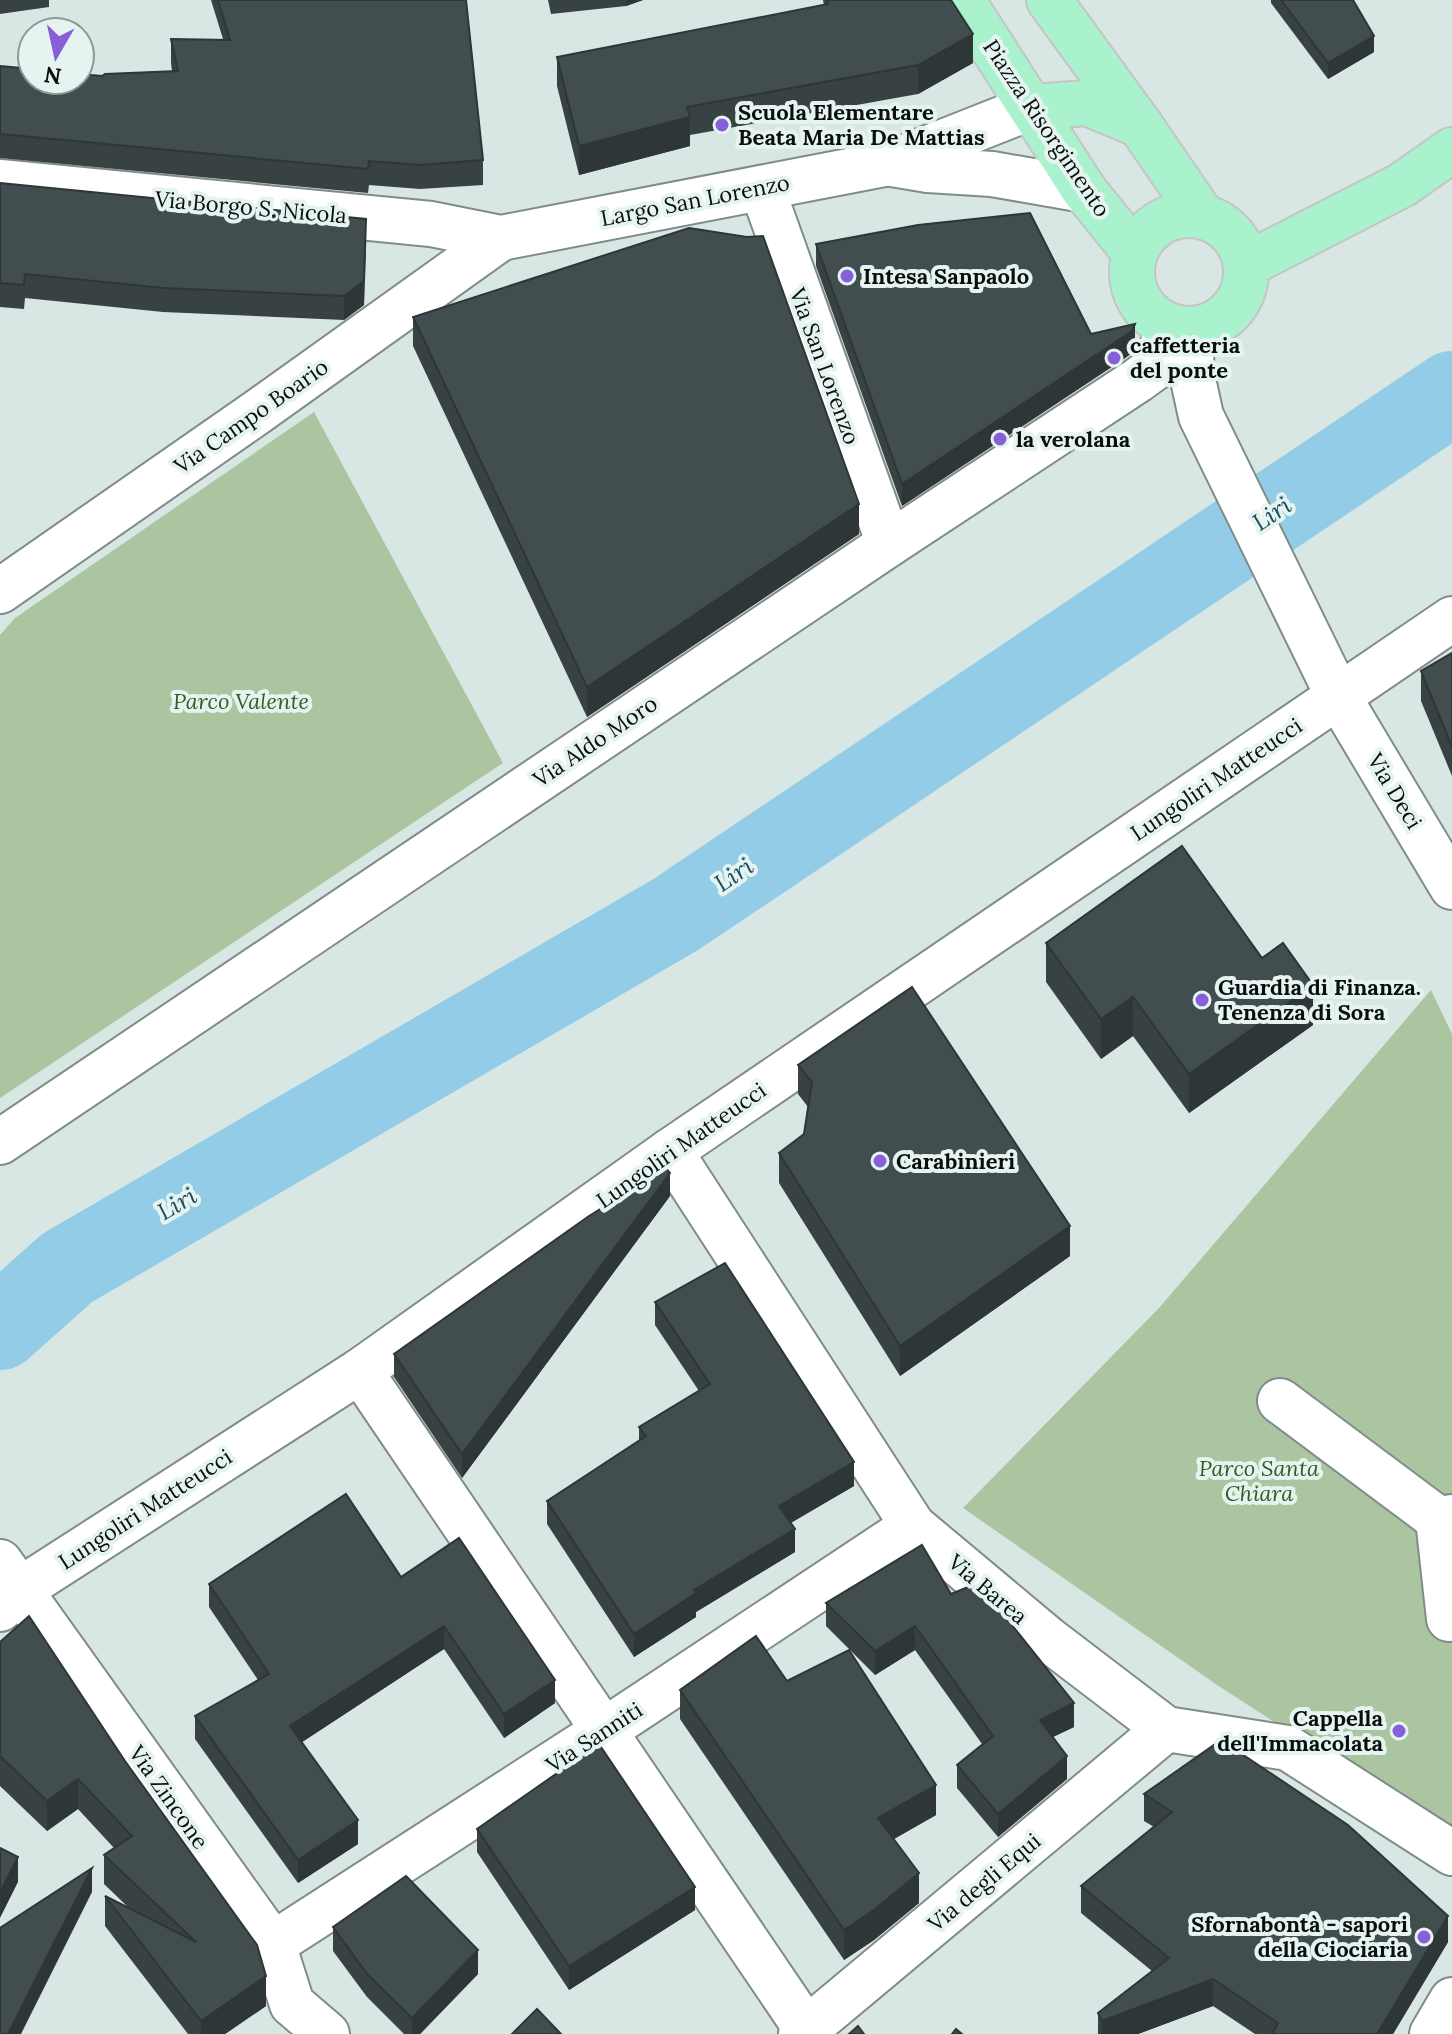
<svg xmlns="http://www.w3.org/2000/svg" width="1452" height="2034" font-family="Lora,serif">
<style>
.green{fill:#abc5a1}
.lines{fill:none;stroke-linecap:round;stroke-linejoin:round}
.river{stroke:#92cce6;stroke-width:84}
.minor-casing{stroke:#808c8a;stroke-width:48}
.major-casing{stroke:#c4c5c5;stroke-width:48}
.minor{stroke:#fff;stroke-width:44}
.major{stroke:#aaf2ce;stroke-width:44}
.wall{fill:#384243}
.shaded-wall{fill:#2e3637}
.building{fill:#414d4e;stroke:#2e3637;stroke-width:2}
.poi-dot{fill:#865fd9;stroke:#e6f4f1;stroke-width:3}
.labels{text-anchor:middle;stroke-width:8;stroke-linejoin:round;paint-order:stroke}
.poi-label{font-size:22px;font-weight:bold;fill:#0a0f0e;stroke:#e6f4f1;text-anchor:start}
.street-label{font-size:22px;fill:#0a0f0e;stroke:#e6f4f1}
.park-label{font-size:22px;font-style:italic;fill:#345d21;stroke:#e6f4f1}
.water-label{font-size:24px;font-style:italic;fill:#1d4d60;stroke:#e6f4f1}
</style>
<rect width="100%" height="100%" fill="#d9e7e4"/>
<!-- green -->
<g class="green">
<path d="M314,412l189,351 -503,335v-463l15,-17z"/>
<path d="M1431,990l21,44v803l-232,-150 -257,-179 196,-200z"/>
</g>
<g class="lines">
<!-- river -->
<path class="river" d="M0,1328l67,-60 608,-353 777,-522"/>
<defs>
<g id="minor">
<path d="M892,164l36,6 64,4 92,16"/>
<path d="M0,182l431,42 70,14 389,-75 142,-56"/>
<path d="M762,188l127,356"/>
<path d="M1190,330l2,45 9,41 137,280 114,191"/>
<path d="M0,591l256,-178 245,-175"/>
<path d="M0,1142l889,-598 249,-164 15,-11 17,-43"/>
<path d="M670,1151l243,375 135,113 118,90 122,19 164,105"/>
<path d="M360,1371l447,659"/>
<path d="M1280,1401l158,118 14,-2"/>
<path d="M1438,1519l11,100 3,-1"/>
<path d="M0,1562l273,382 19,60 35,30"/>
<path d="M0,1609l21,-20 339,-218 310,-220 782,-532"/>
<path d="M273,1944l332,-214 308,-204"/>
<path d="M801,2034l365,-305"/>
<path d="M1432,2034l20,-34"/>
</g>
<g id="major">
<path d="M962,0l122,190 51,63"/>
<path d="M1049,0l91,125 63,92"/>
<path d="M1032,107l55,-4 53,22"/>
<circle cx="1189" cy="272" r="57"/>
<path d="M1246,265l156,-80 50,-35"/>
</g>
</defs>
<!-- minor casing -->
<use href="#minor" class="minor-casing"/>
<!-- major casing -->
<use href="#major" class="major-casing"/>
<!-- minor -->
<use href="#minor" class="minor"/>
<!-- major -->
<use href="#major" class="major"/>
</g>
<!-- wall -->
<g class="wall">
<path d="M0,0h49v7l-49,7z"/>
<path d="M211,0h255l17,160v25l-63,4 -51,-4 -1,8 -368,-35v-92l102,10 70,-5 -1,-8v-24h52z"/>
<path d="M548,0h95l-17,6 -75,8z"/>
<path d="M823,0h128l22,63 -55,31 -228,41v11l-111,29 -22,-89v-29l267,-52z"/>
<path d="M1271,0h82l21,52 -46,27 -57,-76z"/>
<path d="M0,183l366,60 -2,62 -20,15 -181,-8 -138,-14 -1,11 -24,-2z"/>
<path d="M816,244l275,90 44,12 -3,7 -8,6 -222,147 -86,-240z"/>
<path d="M413,317l446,217 -272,183 -174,-371z"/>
<path d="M1452,653v123l-31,-75v-30z"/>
<path d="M1046,943l267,82 -124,88 -56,-77 -32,23 -55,-77z"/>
<path d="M798,1065l272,191 -170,120 -121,-193v-30l25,-19 4,-27 -10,-13z"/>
<path d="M670,1196l-208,282 -68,-101v-23z"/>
<path d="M655,1302l199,184 -63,37 4,29 -99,60v5l-62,40 -87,-133v-23l92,-60v-14l60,-36 -44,-66z"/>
<path d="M401,1577l154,126 -51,35 -60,-89 -142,93 56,102 -60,39 -103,-144v-23l63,-36 -49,-73v-23z"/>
<path d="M951,1594l123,133 -21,10 14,42 -69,58 -41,-49v-23l25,-21 -67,-94 -40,25 -49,-49v-23z"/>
<path d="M0,1642l266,364 -41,28h-37l-83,-108v-30l24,12 -25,-24v-29l10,-7 -36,-39 -31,22 -47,-45z"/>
<path d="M787,1681l149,134 -42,24 25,64 -45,37 -30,20 -164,-241v-29z"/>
<path d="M1144,1794l304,148 -55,92h-138l-42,-28 -75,28h-40v-21l54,-42 -71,-58v-27l73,-59 -10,-6z"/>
<path d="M477,1829l218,81 -126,80 -92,-138z"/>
<path d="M333,1927l145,47 -58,60h-16l-37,-37 -34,-46z"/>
</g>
<!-- shaded-wall -->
<g class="shaded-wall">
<path d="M626,0h17l-17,6z"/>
<path d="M973,34v29l-55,31v-29z"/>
<path d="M1374,36v16l-46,27v-16z"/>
<path d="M690,117v29l-111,29v-29z"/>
<path d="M366,219l-2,86 -20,15v-24z"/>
<path d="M1135,324v22l-3,7 -230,153v-22z"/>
<path d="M859,504v30l-272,183v-30z"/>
<path d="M1313,985v40l-124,88v-39z"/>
<path d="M1133,997v39l-32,23v-40z"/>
<path d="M670,1173v23l-208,282v-24z"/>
<path d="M1070,1226v30l-170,120v-30z"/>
<path d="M854,1462v24l-75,43v-23z"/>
<path d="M795,1529v23l-99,60v5l-62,40v-23l60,-44z"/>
<path d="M444,1626v23l-154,101v-24z"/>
<path d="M915,1626v24l-40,25v-24z"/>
<path d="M555,1680v23l-51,35v-24z"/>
<path d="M1074,1703v24l-34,16v-23z"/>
<path d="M1067,1756v23l-69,58v-23z"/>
<path d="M78,1779v30l-31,22v-30z"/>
<path d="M936,1785v30l-58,33v-30z"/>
<path d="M358,1820v24l-60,39v-23z"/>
<path d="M18,1857v25l-18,36v-25z"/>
<path d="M92,1868v24l-71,142h-13z"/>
<path d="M919,1873v30l-45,37 -30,20v-30z"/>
<path d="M695,1887v23l-126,80v-24z"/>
<path d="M1448,1916v26l-55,92h-16z"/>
<path d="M478,1950v24l-58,60h-8v-16z"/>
<path d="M266,1976v30l-41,28h-24v-13z"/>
<path d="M1213,1979v27l-75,28h-36v-13z"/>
</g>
<!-- building -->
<g class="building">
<path d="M218,0h248l17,160 -63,5 -51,-4 -1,8 -368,-35v-68l32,3v11h48v-6l22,2 3,-2 73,-3 -7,-32 59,1z"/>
<path d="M827,0h124l22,34 -55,31 -231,42 3,10 -111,29 -22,-89 271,-53z"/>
<path d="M1281,0h72l21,36 -46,27z"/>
<path d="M0,183l366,36 -2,62 -20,15 -181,-8 -138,-14 -1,11 -24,-2z"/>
<path d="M1030,213l61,121 44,-10 -3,7 -230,153 -86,-240 102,-19z"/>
<path d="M689,228l58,9 16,-1 96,268 -272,183 -174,-370z"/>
<path d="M1452,653v94l-31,-76z"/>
<path d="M1182,846l80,112 21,-15 30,42 -124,89 -56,-77 -32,22 -55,-76z"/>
<path d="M912,987l158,239 -170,120 -121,-193 25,-19 8,-52 -14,-17z"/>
<path d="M666,1168l4,5 -208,281 -68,-100 195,-138z"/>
<path d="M725,1263l129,199 -75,44 16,23 -101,61 2,3 -62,41 -87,-133 99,-65 -7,-9 71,-43 -55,-82z"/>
<path d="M346,1494l55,83 58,-39 96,142 -51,34 -60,-88 -154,100 68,94 -60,40 -103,-144 74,-42 -60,-90z"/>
<path d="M922,1545l29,49 22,-9 23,20 78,98 -34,17 27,36 -69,58 -41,-49 36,-29 -78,-110 -40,25 -49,-48z"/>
<path d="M29,1616l96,145 132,184 9,31 -65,45 -96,-125 91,46 -92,-87 28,-19 -54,-57 -31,22 -47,-45v-114z"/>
<path d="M756,1636l31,45 62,-31 87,135 -58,33 41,55 -45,37 -30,20 -164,-240z"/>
<path d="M1221,1740l127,85 100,91 -71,118h-105l6,-11 -65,-44 -111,42 -4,-8 71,-55 -88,-72 91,-74 -28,-18z"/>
<path d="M599,1744l96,143 -126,79 -92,-137z"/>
<path d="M0,1848l18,9 -18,36z"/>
<path d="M92,1868l-84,166h-8v-106z"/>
<path d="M406,1876l72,74 -66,68 -45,-44 -34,-47z"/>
<path d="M537,2009l24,25h-49z"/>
<path d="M858,2026l6,8h-15z"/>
<path d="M956,2029l6,5h-10z"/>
</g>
<!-- markers -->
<g class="poi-dot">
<circle cx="722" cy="125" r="8"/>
<circle cx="847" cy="276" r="8"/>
<circle cx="1114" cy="358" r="8"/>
<circle cx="1000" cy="439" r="8"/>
<circle cx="1202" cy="1000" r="8"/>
<circle cx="880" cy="1161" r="8"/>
<circle cx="1399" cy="1731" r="8"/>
<circle cx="1424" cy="1937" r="8"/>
</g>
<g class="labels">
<!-- poi labels -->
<g class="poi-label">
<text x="738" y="120">Scuola Elementare<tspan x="738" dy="25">Beata Maria De Mattias</tspan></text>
<text x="863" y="284">Intesa Sanpaolo</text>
<text x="1130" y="353">caffetteria<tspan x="1130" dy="25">del ponte</tspan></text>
<text x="1016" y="447">la verolana</text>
<text x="1218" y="995">Guardia di Finanza.<tspan x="1218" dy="25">Tenenza di Sora</tspan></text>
<text x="896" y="1169">Carabinieri</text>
<text x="1383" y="1726" text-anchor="end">Cappella<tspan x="1383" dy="25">dell'Immacolata</tspan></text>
<text x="1408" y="1932" text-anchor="end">Sfornabontà - sapori<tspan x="1408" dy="25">della Ciociaria</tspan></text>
</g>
<!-- street labels -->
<g class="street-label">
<text transform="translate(1047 128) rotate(56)" y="8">Piazza Risorgimento</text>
<text transform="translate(695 200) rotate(-11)" y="8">Largo San Lorenzo</text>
<text transform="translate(251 207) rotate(5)" y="8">Via Borgo S. Nicola</text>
<text transform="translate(825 366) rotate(70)" y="8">Via San Lorenzo</text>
<text transform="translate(251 416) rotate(-35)" y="8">Via Campo Boario</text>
<text transform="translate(595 741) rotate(-34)" y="8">Via Aldo Moro</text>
<text transform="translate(1216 779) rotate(-34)" y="8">Lungoliri Matteucci</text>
<text transform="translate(1395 791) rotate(59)" y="8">Via Deci</text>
<text transform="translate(681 1145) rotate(-35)" y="8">Lungoliri Matteucci</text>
<text transform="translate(145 1509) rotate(-33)" y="8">Lungoliri Matteucci</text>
<text transform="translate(988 1589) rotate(40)" y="8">Via Barea</text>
<text transform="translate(594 1737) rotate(-33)" y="8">Via Sanniti</text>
<text transform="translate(169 1797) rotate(55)" y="8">Via Zincone</text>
<text transform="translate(984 1882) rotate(-40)" y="8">Via degli Equi</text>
</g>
<!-- park labels -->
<g class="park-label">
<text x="241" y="709">Parco Valente</text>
<text x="1259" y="1476">Parco Santa<tspan x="1259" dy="25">Chiara</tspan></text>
</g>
<!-- water labels -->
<g class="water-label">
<text transform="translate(1272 514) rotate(-34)" y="8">Liri</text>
<text transform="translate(734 875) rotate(-34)" y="8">Liri</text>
<text transform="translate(177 1204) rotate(-30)" y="8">Liri</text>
</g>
</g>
<!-- north arrow -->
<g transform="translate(56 56) rotate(189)"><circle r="38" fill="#e6f4f1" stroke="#8e9896" stroke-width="2"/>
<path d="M0-6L14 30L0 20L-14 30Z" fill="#865fd9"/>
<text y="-12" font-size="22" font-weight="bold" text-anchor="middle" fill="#0a0f0e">N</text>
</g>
</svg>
